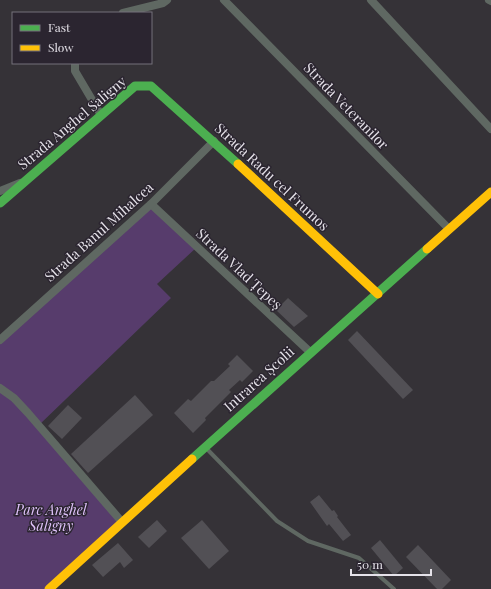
<svg xmlns="http://www.w3.org/2000/svg" width="491" height="589" font-family="'Playfair Display',serif">
<style>
.green{fill:#573c6c}
.building{fill:#525055}
.lines{fill:none;stroke-linecap:round;stroke-linejoin:round}
.lane{stroke:#5f6862;stroke-width:4}
.street{stroke:#5f6862;stroke-width:8}
.fast{stroke:#4caf50;stroke-width:9}
.slow{stroke:#ffc107;stroke-width:9}
.labels{text-anchor:middle;stroke-width:3;stroke-linejoin:round;paint-order:stroke}
.street-label{font-size:14px;fill:#e5e2e9;stroke:#2b2530}
.park-label{font-size:14px;font-style:italic;fill:#dec1f9;stroke:#2b2530}
</style>
<rect width="100%" height="100%" fill="#353237"/>
<!-- green -->
<path class="green" d="M151,204l46,43 -40,37 14,14 -132,127 83,97 -73,67h-49v-249z"/>
<!-- building -->
<g class="building">
<path d="M288,298l20,18 -14,11 -18,-17z"/>
<path d="M357,331l56,59 -10,9 -55,-59z"/>
<path d="M237,355l16,16 -11,11 -2,-2 -11,10 2,2 -26,26 1,2 -13,13 -19,-20 14,-14 3,2 20,-20h3l16,-15 -2,-2z"/>
<path d="M135,395l18,20 -65,58 -17,-19z"/>
<path d="M68,405l14,13 -20,21 -14,-13z"/>
<path d="M319,495l13,16 2,-1 4,6 -1,1 14,18 -8,6 -14,-17 -2,2 -17,-24z"/>
<path d="M157,520l10,11 -18,17 -11,-11z"/>
<path d="M202,520l27,31 -20,18 -28,-31z"/>
<path d="M380,540l23,28 -9,8 -23,-28z"/>
<path d="M118,543l15,17 -9,8 -4,-6 -17,15 -11,-12z"/>
<path d="M418,545l33,35 -9,9h-5l-31,-32z"/>
</g>
<g class="lines">
<!-- lane -->
<path class="lane" d="M207,449l70,72 31,20 51,17 35,31"/>
<!-- street -->
<g class="street">
<path d="M224,0l225,229"/>
<path d="M371,0l120,129"/>
<path d="M489,0l2,1"/>
<path d="M123,13l40,-10 4,-3"/>
<path d="M75,63v8l26,44"/>
<path d="M0,191l20,-8"/>
<path d="M151,204l159,148"/>
<path d="M0,340l151,-136 63,-63"/>
<path d="M0,388l14,10 14,15 94,109"/>
</g>
<!-- fast -->
<g class="fast">
<path d="M0,203l135,-117h16l87,78"/>
<path d="M192,459l235,-210"/>
</g>
<!-- slow -->
<g class="slow">
<path d="M238,164l140,130"/>
<path d="M427,249l64,-57"/>
<path d="M49,589l143,-130"/>
</g>
</g>
<g class="labels">
<!-- street labels -->
<g class="street-label">
<text transform="translate(346 106) rotate(46)" y="5">Strada Veteranilor</text>
<text transform="translate(72 123) rotate(-40)" y="5">Strada Anghel Saligny</text>
<text transform="translate(272 177) rotate(43)" y="5">Strada Radu cel Frumos</text>
<text transform="translate(99 232) rotate(-42)" y="5">Strada Banul Mihalcea</text>
<text transform="translate(239 269) rotate(43)" y="5">Strada Vlad Țepeș</text>
<text transform="translate(259 379) rotate(-42)" y="5">Intrarea Școlii</text>
</g>
<!-- park labels -->
<g class="park-label">
<text x="51" y="515">Parc Anghel<tspan x="51" dy="16">Saligny</tspan></text>
</g>
</g>
<!-- legend -->
<rect x="12" y="12" width="140" height="52" fill="#2b2530" stroke="#75717a"/>
<rect x="20" y="25" width="20" height="6" fill="#4caf50" stroke="#75717a"/>
<text x="48" y="32" font-size="12" fill="#e5e2e9">Fast</text>
<rect x="20" y="45" width="20" height="6" fill="#ffc107" stroke="#75717a"/>
<text x="48" y="52" font-size="12" fill="#e5e2e9">Slow</text>
<!-- scale -->
<path d="M351 569v6h80v-6" fill="none" stroke="#e5e2e9" stroke-width="2"/>
<text x="357" y="569" font-size="12" fill="#e5e2e9" stroke="#2b2530" stroke-width="3" paint-order="stroke">50 m</text>
</svg>
